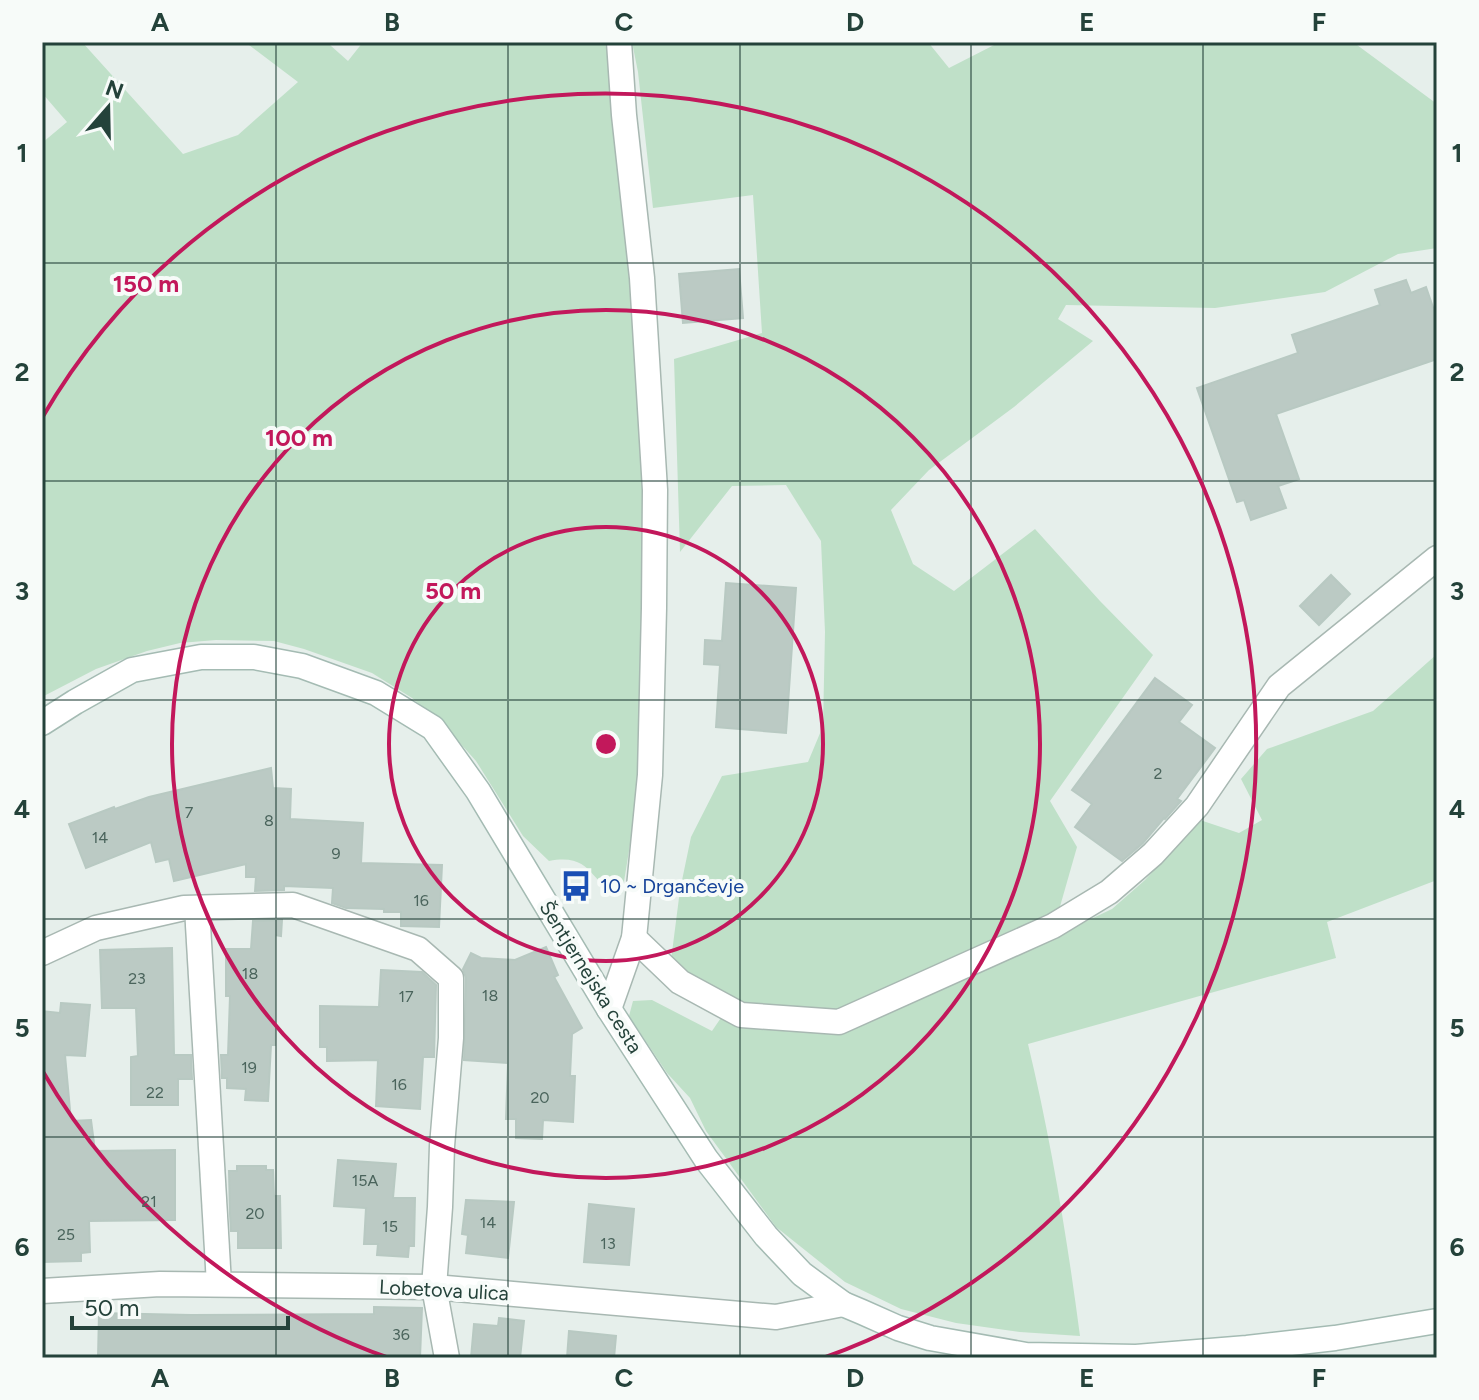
<svg xmlns="http://www.w3.org/2000/svg" width="1479" height="1400" font-family="Figtree,sans-serif">
<style>
.green{fill:#bfe0c8}
.building{fill:#bbcac4;stroke:#b8c9c2;stroke-width:2}
.lines{fill:none;stroke-linecap:round;stroke-linejoin:round}
.minor-casing{stroke:#a8b8b2;stroke-width:27}
.secondary-casing{stroke:#a4bbb3;stroke-width:27}
.minor{stroke:#fff;stroke-width:24}
.secondary{stroke:#fff;stroke-width:24}
.grid{fill:none;stroke:#24423a;stroke-width:2;stroke-opacity:0.55}
.ring{fill:none;stroke:#c2185b;stroke-width:4}
.labels{text-anchor:middle;stroke-width:8;stroke-linejoin:round;paint-order:stroke}
.number-label{font-size:16px;fill:#4a645c}
.transit-label{font-size:20px;fill:#164399;stroke:#f7fbf9;text-anchor:start}
.street-label{font-size:20px;fill:#24423a;stroke:#f7fbf9}
.centre{fill:#c2185b;stroke:#f7fbf9;stroke-width:4}
.ring-label{font-size:24px;text-anchor:middle;font-weight:bold;fill:#c2185b;stroke:#f7fbf9;stroke-width:8;stroke-linejoin:round;paint-order:stroke}
.neatline{fill:none;stroke:#24423a;stroke-width:3}
.grid-label{font-size:26px;text-anchor:middle;font-weight:bold;fill:#24423a}
</style>
<rect width="100%" height="100%" fill="#e6efeb"/>
<!-- green -->
<g class="green">
<path d="M42,42h40l101,112 55,-19 60,-53 -53,-40h73l12,3 18,16 15,-19h242l16,89 1,78 26,255 -10,331 -16,99c-34,-7 -26,-42 -73,-33l-26,-25 -47,-75 -34,-38 -30,-25 -40,-25 -68,-24 -30,-8 -58,-1 -36,3 -33,8 -51,18 -54,28v-554l25,-21 -25,-29z"/>
<path d="M632,42h296l21,26 51,-26h353l84,62v144l-39,6 -73,38 -110,16 -149,-3 -8,14 35,22 -79,66 -85,63 -38,40 22,54 41,27 81,-62 65,72 53,54 -103,146 27,46 -26,91 61,-29 33,-29 55,-60 39,13 23,-13 -21,-41 26,-30 106,-38 64,-57v226l-110,42 9,36 -308,86c23,96 39,193 52,292l-60,-4 -64,-9 -55,-14 -56,-27 -69,-55 -70,-96 -16,-33 -23,-25 -38,-57 4,-15 19,-1 60,31 17,-25 -59,-38 10,-78 11,-53 31,-61 86,-14 15,-36 2,-94 -4,-91 -35,-56 -54,1 -52,66 -6,-193 88,-26 -9,-138 -100,13 -15,-136z"/>
</g>
<!-- building -->
<g class="building">
<path d="M739,269l4,49 -60,5 -4,-49z"/>
<path d="M1406,280l5,13 15,-6 11,32v40l-161,55 23,65 -21,7 8,22 -35,12 -7,-20 -7,2 -40,-114 101,-35 -6,-18 88,-30 -5,-15z"/>
<path d="M1331,575l19,19 -31,31 -19,-19z"/>
<path d="M726,583l70,5 -10,145 -70,-6 4,-62 -16,-1 1,-24 17,1z"/>
<path d="M1155,678l37,27 -13,17 36,26 -38,51 4,2 -16,18 -1,-1 -21,25 -21,18 -47,-34 17,-23 -20,-14z"/>
<path d="M271,768l2,20 18,1 -1,30 73,4 -2,40 81,2 -3,62 -38,-1v-14h-17v-3l-38,-1 -14,-5 1,-15 -49,-2v4l-29,1 1,-14h-10v-13l-72,17 -5,-22 -13,3 -5,-20 -65,26 -17,-44 45,-17 1,2 34,-12z"/>
<path d="M282,920l-1,16 -6,-1v110h-4l-3,56 -23,-1 1,-11 -19,-1v-10h-5l-1,-23h7l2,-59h-4v-47h25l2,-28z"/>
<path d="M546,947l12,28 -4,2 28,51 -10,6 -2,42h5l-2,46 -30,-2 -1,19 -26,-1v-19h-10l2,-56 -44,-3 2,-82 -3,-9 8,-16 10,5 34,2z"/>
<path d="M172,948l2,107h17l1,24h-14v26h-47v-48l7,-1 -2,-48h-34l-2,-58z"/>
<path d="M381,970l41,2 14,13 -2,72h-11l-3,52 -44,-3 2,-46 -51,1v-14h-7v-41l59,1z"/>
<path d="M61,1003l29,2 -5,51 -20,-1 6,66 20,-1 4,31 80,-1v70l-86,1 1,31 -9,1v8l-39,1v-251l18,2z"/>
<path d="M338,1160l58,4 -3,34h22l-1,48h-5l-1,11 -31,-2 1,-11h-14l2,-36 -32,-2z"/>
<path d="M237,1166h29v4h7l1,26h6l1,52h-43v-17h-7l-1,-17 -1,-43h8z"/>
<path d="M466,1200l48,2 -6,56 -42,-5 2,-18 -6,-1z"/>
<path d="M589,1204l45,5 -5,56 -45,-3z"/>
<path d="M374,1307l48,1 -2,50h-322l1,-45 92,2 183,-1z"/>
<path d="M499,1318l25,3 -4,37h-49l3,-34 24,2z"/>
<path d="M569,1331l47,5 -2,22h-47z"/>
</g>
<g class="lines">
<defs>
<g id="minor">
<path d="M197,908l22,376"/>
<path d="M634,938l46,44 61,33 98,7 214,-96 56,-34 44,-38 44,-48 82,-120 158,-128"/>
<path d="M42,953l54,-25 88,-20 109,-3 125,44 33,29v60l-9,108 -2,61 -6,80 13,71"/>
<path d="M609,1009l25,-71 16,-163 4,-167 1,-118 -13,-212 -18,-163 -5,-73"/>
<path d="M42,1291l118,-7 274,3 342,30 67,-13"/>
</g>
<path id="secondary" d="M42,723l33,-21 57,-32 69,-13h53l48,9 74,27 57,35 45,63 131,218 97,150 60,77 36,38 41,30 19,8 36,16 32,10 96,17 110,2 111,-9 88,-10 102,-17"/>
</defs>
<!-- minor casing -->
<use href="#minor" class="minor-casing"/>
<!-- secondary casing -->
<use href="#secondary" class="secondary-casing"/>
<!-- minor -->
<use href="#minor" class="minor"/>
<!-- secondary -->
<use href="#secondary" class="secondary"/>
</g>
<!-- grid -->
<path class="grid" d="M276,42v1316M508,42v1316M740,42v1316M971,42v1316M1203,42v1316M42,263h1395M42,481h1395M42,700h1395M42,919h1395M42,1137h1395"/>
<!-- distance rings -->
<g class="ring">
<circle cx="606" cy="744" r="217"/>
<circle cx="606" cy="744" r="434"/>
<path d="M389 1358A651 651 0 0 1 42 1070M42 418A651 651 0 1 1 823 1358"/>
</g>
<!-- icons -->
<defs>
<symbol id="bus-bare" viewBox="-9 -9 18 18"><path d="M-5-6H5V4H4V6H2V4H-2V6H-4V4H-5ZM-3.5-4V0h7V-4ZM-3.5 1.2v1.5H-2V1.2ZM2 1.2v1.5H3.5V1.2Z" fill="#1a4fb4" stroke="#f7fbf9" stroke-width="2.5" paint-order="stroke"/></symbol>
</defs>
<g fill-rule="evenodd">
<use href="#bus-bare" x="554" y="864" width="44" height="44"/>
</g>
<g class="labels">
<!-- number labels -->
<g class="number-label">
<text x="1158" y="779">2</text>
<text x="189" y="818">7</text>
<text x="269" y="826">8</text>
<text x="100" y="843">14</text>
<text x="336" y="859">9</text>
<text x="421" y="906">16</text>
<text x="250" y="979">18</text>
<text x="137" y="984">23</text>
<text x="490" y="1001">18</text>
<text x="406" y="1002">17</text>
<text x="249" y="1073">19</text>
<text x="399" y="1090">16</text>
<text x="155" y="1098">22</text>
<text x="540" y="1103">20</text>
<text x="365" y="1186">15A</text>
<text x="149" y="1207">21</text>
<text x="255" y="1219">20</text>
<text x="488" y="1228">14</text>
<text x="390" y="1232">15</text>
<text x="66" y="1240">25</text>
<text x="608" y="1249">13</text>
<text x="401" y="1340">36</text>
</g>
<!-- transit labels -->
<g class="transit-label">
<text x="600" y="893">10 ~ Drgančevje</text>
</g>
<!-- street labels -->
<g class="street-label">
<text transform="translate(591 977) rotate(58)" y="7">Šentjernejska cesta</text>
<text transform="translate(444 1290) rotate(3)" y="7">Lobetova ulica</text>
</g>
</g>
<circle cx="606" cy="744" r="12" class="centre"/>
<g class="ring-label">
<text x="146" y="292">150 m</text>
<text x="299" y="446">100 m</text>
<text x="453" y="599">50 m</text>
</g>
<!-- border -->
<rect width="1479" height="1400" fill="none" stroke="#f7fbf9" stroke-width="88"/>
<!-- north arrow -->
<g transform="translate(108 108) rotate(20)" stroke="#f7fbf9" stroke-width="6" paint-order="stroke">
<path d="M0-6L14 30L0 20L-14 30Z" fill="#24423a"/>
<text y="-12" font-size="22" font-weight="bold" text-anchor="middle" fill="#24423a">N</text>
</g>
<!-- scale -->
<path d="M72 1316v12h216v-12" fill="none" stroke="#24423a" stroke-width="4"/>
<text x="84" y="1316" font-size="24" fill="#24423a" stroke="#f7fbf9" stroke-width="6" paint-order="stroke">50 m</text>
<rect x="44" y="44" width="1391" height="1312" class="neatline"/>
<g class="grid-label">
<text x="160" y="31">A</text>
<text x="392" y="31">B</text>
<text x="624" y="31">C</text>
<text x="855" y="31">D</text>
<text x="1087" y="31">E</text>
<text x="1319" y="31">F</text>
<text x="22" y="162">1</text>
<text x="1457" y="162">1</text>
<text x="22" y="381">2</text>
<text x="1457" y="381">2</text>
<text x="22" y="600">3</text>
<text x="1457" y="600">3</text>
<text x="22" y="818">4</text>
<text x="1457" y="818">4</text>
<text x="22" y="1037">5</text>
<text x="1457" y="1037">5</text>
<text x="22" y="1256">6</text>
<text x="1457" y="1256">6</text>
<text x="160" y="1387">A</text>
<text x="392" y="1387">B</text>
<text x="624" y="1387">C</text>
<text x="855" y="1387">D</text>
<text x="1087" y="1387">E</text>
<text x="1319" y="1387">F</text>
</g>
</svg>
